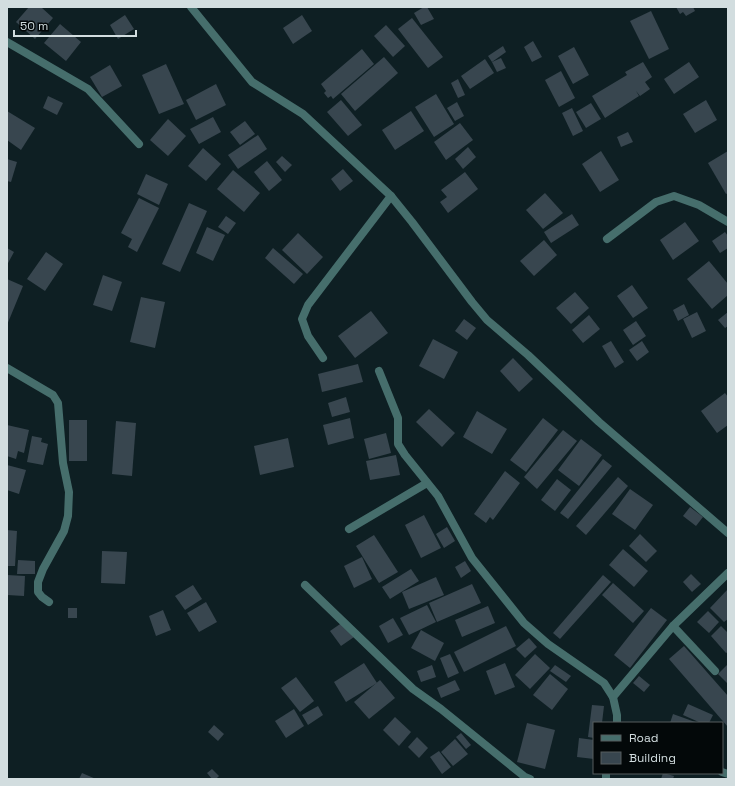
<svg xmlns="http://www.w3.org/2000/svg" width="735" height="786" font-family="'Space Grotesk',sans-serif">
<style>
.building{fill:#38464f}
.lines{fill:none;stroke-linecap:round;stroke-linejoin:round}
.street{stroke:#466e6c;stroke-width:8}
</style>
<rect width="100%" height="100%" fill="#0e1f23"/>
<!-- building -->
<g class="building">
<path d="M29,7h12l12,11 -18,21 -19,-17z"/>
<path d="M424,7h3l7,12 -13,6 -7,-12z"/>
<path d="M676,7h17l2,4 -9,5 -3,-4 -3,2z"/>
<path d="M651,11l18,38 -20,10 -19,-38z"/>
<path d="M125,15l9,14 -16,10 -8,-14z"/>
<path d="M302,15l10,16 -19,13 -10,-16z"/>
<path d="M412,18l31,39 -15,11 -30,-39z"/>
<path d="M60,24l21,18 -15,19 -22,-18z"/>
<path d="M386,25l19,21 -12,11 -19,-21z"/>
<path d="M533,41l9,16 -10,5 -8,-15z"/>
<path d="M503,46l3,6 -14,10 -4,-6z"/>
<path d="M574,47l15,28 -16,9 -15,-28z"/>
<path d="M362,49l12,15 -41,35 -2,-3 -3,2 -4,-5 2,-2 -5,-7z"/>
<path d="M384,57l14,16 -43,38 -14,-17z"/>
<path d="M501,58l5,10 -9,4 -5,-10z"/>
<path d="M485,59l9,14 -24,16 -9,-13z"/>
<path d="M643,62l9,15 -7,5 5,7 -10,7 -4,-5 3,5 -34,22 -13,-22 35,-21 -2,-3z"/>
<path d="M689,62l10,15 -25,17 -10,-15z"/>
<path d="M166,64l18,40 -25,10 -17,-39z"/>
<path d="M110,65l12,21 -20,11 -12,-20z"/>
<path d="M561,71l14,27 -16,9 -14,-27z"/>
<path d="M458,79l7,16 -7,3 -7,-15z"/>
<path d="M216,84l10,21 -30,15 -10,-20z"/>
<path d="M436,94l18,30 -20,13 -19,-30z"/>
<path d="M48,96l15,7 -6,12 -14,-7z"/>
<path d="M341,100l21,25 -14,11 -21,-24z"/>
<path d="M706,100l11,20 -22,13 -12,-19z"/>
<path d="M457,102l7,14 -9,5 -8,-13z"/>
<path d="M591,103l10,16 -15,9 -10,-16z"/>
<path d="M572,108l11,23 -10,5 -11,-23z"/>
<path d="M7,111l28,17 -14,22 -14,-10z"/>
<path d="M411,111l13,20 -29,19 -13,-20z"/>
<path d="M213,117l8,15 -22,12 -9,-15z"/>
<path d="M168,119l18,17 -18,20 -18,-16z"/>
<path d="M245,121l10,13 -15,11 -10,-13z"/>
<path d="M460,123l13,17 -27,20 -12,-18z"/>
<path d="M628,132l5,10 -12,5 -4,-10z"/>
<path d="M258,135l9,14 -29,20 -10,-14z"/>
<path d="M468,147l8,10 -13,12 -8,-10z"/>
<path d="M203,148l18,16 -15,17 -18,-15z"/>
<path d="M601,151l18,29 -19,12 -18,-28z"/>
<path d="M728,151v42l-2,1 -18,-31z"/>
<path d="M282,156l10,9 -7,7 -9,-10z"/>
<path d="M7,159l10,3 -6,20 -4,-1z"/>
<path d="M267,161l15,19 -13,11 -15,-19z"/>
<path d="M343,169l10,12 -13,10 -9,-12z"/>
<path d="M233,170l27,23 -16,19 -27,-23z"/>
<path d="M465,172l13,17 -30,24 -8,-11 7,-5 -6,-7z"/>
<path d="M146,174l22,10 -9,21 -22,-11z"/>
<path d="M545,193l18,20 -20,16 -17,-19z"/>
<path d="M139,198l20,10 -22,44 -9,-5 4,-8 -11,-6z"/>
<path d="M189,203l18,8 -27,61 -18,-8z"/>
<path d="M572,214l7,11 -28,18 -7,-11z"/>
<path d="M226,216l10,7 -8,11 -10,-7z"/>
<path d="M685,222l14,19 -26,19 -13,-20z"/>
<path d="M207,227l18,8 -12,26 -17,-8z"/>
<path d="M725,232l3,4v12l-8,5 -8,-12z"/>
<path d="M298,233l25,24 -16,17 -25,-24z"/>
<path d="M544,240l13,15 -23,21 -14,-15z"/>
<path d="M7,248l7,4 -7,13z"/>
<path d="M273,248l30,26 -9,10 -29,-26z"/>
<path d="M46,252l17,12 -18,27 -18,-12z"/>
<path d="M709,261l19,23v11l-16,14 -25,-30z"/>
<path d="M103,275l19,7 -10,29 -19,-6z"/>
<path d="M7,279l16,7 -16,39z"/>
<path d="M632,285l16,23 -15,10 -16,-22z"/>
<path d="M575,292l14,16 -18,16 -15,-16z"/>
<path d="M141,297l24,5 -10,46 -25,-6z"/>
<path d="M684,304l5,11 -11,6 -5,-11z"/>
<path d="M371,311l17,22 -33,25 -17,-22z"/>
<path d="M697,312l9,19 -14,7 -9,-19z"/>
<path d="M728,312v14l-3,2 -7,-8z"/>
<path d="M589,315l11,14 -17,14 -11,-13z"/>
<path d="M464,319l12,9 -9,12 -12,-9z"/>
<path d="M636,321l10,15 -13,9 -10,-15z"/>
<path d="M433,339l25,13 -14,27 -25,-13z"/>
<path d="M611,341l13,21 -9,6 -13,-22z"/>
<path d="M642,341l7,11 -12,9 -8,-11z"/>
<path d="M513,358l20,21 -14,13 -19,-21z"/>
<path d="M358,364l5,18 -41,10 -4,-18z"/>
<path d="M725,393l3,4v28l-11,8 -16,-22z"/>
<path d="M346,397l4,15 -18,5 -4,-14z"/>
<path d="M429,409l26,24 -13,14 -26,-25z"/>
<path d="M477,411l30,18 -15,25 -29,-17z"/>
<path d="M350,418l4,20 -26,7 -5,-20z"/>
<path d="M543,418l15,12 -32,42 -16,-12z"/>
<rect x="69" y="420" width="18" height="41"/>
<path d="M116,421l20,2 -4,53 -20,-2z"/>
<path d="M7,425l22,5 -5,23 -6,-2 -2,8 -9,-3z"/>
<path d="M563,430l14,11 -40,48 -13,-12z"/>
<path d="M386,433l5,20 -22,6 -5,-20z"/>
<path d="M32,436l10,2 -1,4 7,2 -5,21 -16,-3z"/>
<path d="M288,438l6,29 -34,8 -6,-29z"/>
<path d="M581,439l21,16 -23,31 -21,-16z"/>
<path d="M396,455l4,20 -30,5 -4,-19z"/>
<path d="M603,459l9,7 -44,53 -8,-6z"/>
<path d="M7,465l19,5 -7,24 -12,-4z"/>
<path d="M505,471l15,12 -27,37 -3,-3 -4,6 -12,-9z"/>
<path d="M618,477l10,9 -42,49 -10,-9z"/>
<path d="M557,479l14,11 -16,21 -14,-11z"/>
<path d="M630,489l23,16 -18,25 -23,-16z"/>
<path d="M690,507l13,10 -7,9 -13,-10z"/>
<path d="M424,515l17,33 -20,10 -16,-33z"/>
<path d="M447,527l8,14 -11,7 -8,-14z"/>
<path d="M7,530l10,1 -2,35h-8z"/>
<path d="M640,534l17,17 -11,11 -17,-16z"/>
<path d="M374,535l24,37 -19,11 -23,-37z"/>
<path d="M623,549l25,22 -14,16 -25,-22z"/>
<path d="M102,551l25,1 -2,32 -24,-1z"/>
<path d="M362,557l10,22 -18,9 -10,-22z"/>
<path d="M18,560l17,1v13h-18z"/>
<path d="M465,561l6,10 -10,7 -6,-11z"/>
<path d="M411,569l8,12 -29,18 -8,-12z"/>
<path d="M691,574l10,10 -9,8 -9,-10z"/>
<path d="M7,575l18,1 -1,20 -17,-1z"/>
<path d="M603,575l8,7 -51,57 -7,-6z"/>
<path d="M436,577l8,18 -35,14 -7,-17z"/>
<path d="M613,583l31,28 -11,12 -31,-28z"/>
<path d="M472,584l9,19 -44,19 -8,-19z"/>
<path d="M193,585l9,14 -17,11 -10,-14z"/>
<path d="M728,589v30l-4,3 -14,-14z"/>
<path d="M206,602l11,20 -18,10 -12,-19z"/>
<path d="M427,605l9,17 -27,13 -9,-17z"/>
<path d="M488,606l7,17 -33,14 -7,-17z"/>
<rect x="68" y="608" width="9" height="10"/>
<path d="M651,608l16,12 -37,48 -16,-13z"/>
<path d="M163,610l8,20 -15,6 -7,-20z"/>
<path d="M708,611l11,11 -10,11 -12,-11z"/>
<path d="M393,618l10,17 -15,8 -9,-17z"/>
<path d="M343,622l11,15 -13,9 -11,-15z"/>
<path d="M506,626l10,20 -52,26 -10,-20z"/>
<path d="M721,626l7,7v19l-2,1 -15,-17z"/>
<path d="M421,630l23,13 -9,18 -24,-13z"/>
<path d="M529,638l8,9 -12,11 -9,-9z"/>
<path d="M684,646l44,50v31l-59,-68z"/>
<path d="M450,654l9,19 -11,5 -8,-20z"/>
<path d="M535,654l15,14 -20,21 -15,-14z"/>
<path d="M364,663l13,20 -31,19 -12,-20z"/>
<path d="M505,663l10,24 -20,8 -9,-24z"/>
<path d="M728,664v20l-10,-10z"/>
<path d="M432,665l4,12 -15,5 -4,-11z"/>
<path d="M555,665l16,11 -5,6 -16,-11z"/>
<path d="M550,674l18,15 -16,21 -19,-15z"/>
<path d="M639,676l11,9 -6,7 -11,-9z"/>
<path d="M296,677l18,24 -14,11 -19,-24z"/>
<path d="M380,680l15,18 -26,21 -15,-17z"/>
<path d="M455,680l5,10 -19,8 -4,-10z"/>
<path d="M688,704l25,11 -4,8h-8l-18,-8z"/>
<path d="M592,705l12,1 -2,17h-8v15l-6,-1z"/>
<path d="M318,706l5,9 -15,10 -6,-10z"/>
<path d="M294,709l10,17 -18,12 -11,-17z"/>
<path d="M673,714l25,9h-28z"/>
<path d="M395,717l16,15 -12,14 -16,-16z"/>
<path d="M527,723l28,7 -10,39 -28,-7z"/>
<path d="M214,725l10,9 -6,7 -10,-9z"/>
<path d="M461,733l10,12 -5,4 -10,-12z"/>
<path d="M417,737l11,11 -9,10 -11,-11z"/>
<path d="M579,738l15,2v19l-17,-2z"/>
<path d="M455,739l13,15 -15,12 -12,-14z"/>
<path d="M439,751l12,16 -9,7 -12,-17z"/>
<path d="M212,769l7,7 -3,3h-4l-5,-6z"/>
<path d="M82,773l14,6h-17z"/>
<path d="M663,773l11,3 -1,3h-12z"/>
</g>
<g class="lines">
<!-- street -->
<g class="street">
<path d="M191,7l61,75 51,32 88,82 21,26 60,80 15,18 41,35 71,67 129,111"/>
<path d="M7,42l81,47 51,55"/>
<path d="M607,239l49,-37 18,-6 25,9 29,17"/>
<path d="M323,358l-15,-22 -6,-17 6,-14 83,-109"/>
<path d="M7,368l46,27 5,8 5,60 6,29 -1,24 -4,15 -21,38 -5,13v10l4,5 7,5"/>
<path d="M379,371l19,47v26l7,11 33,41 34,62 52,65 24,21 56,39 9,14 4,18v8"/>
<path d="M349,529l78,-46"/>
<path d="M305,585l108,104 28,20 84,68 5,2"/>
<path d="M673,626l42,45"/>
<path d="M613,697l60,-71 55,-53"/>
<path d="M722,772l6,2"/>
<path d="M606,779v-6"/>
</g>
</g>
<!-- border -->
<rect width="735" height="786" fill="none" stroke="#d2dddf" stroke-width="16"/>
<!-- legend -->
<rect x="593" y="722" width="130" height="52" fill="#030809" stroke="#565d5f"/>
<rect x="601" y="735" width="20" height="6" fill="#466e6c" stroke="#565d5f"/>
<text x="629" y="742" font-size="12" fill="#d2dddf">Road</text>
<rect x="601" y="752" width="20" height="12" fill="#38464f" stroke="#565d5f"/>
<text x="629" y="762" font-size="12" fill="#d2dddf">Building</text>
<!-- scale -->
<path d="M14 30v6h122v-6" fill="none" stroke="#d2dddf" stroke-width="2"/>
<text x="20" y="30" font-size="12" fill="#d2dddf" stroke="#030809" stroke-width="3" paint-order="stroke">50 m</text>
</svg>
